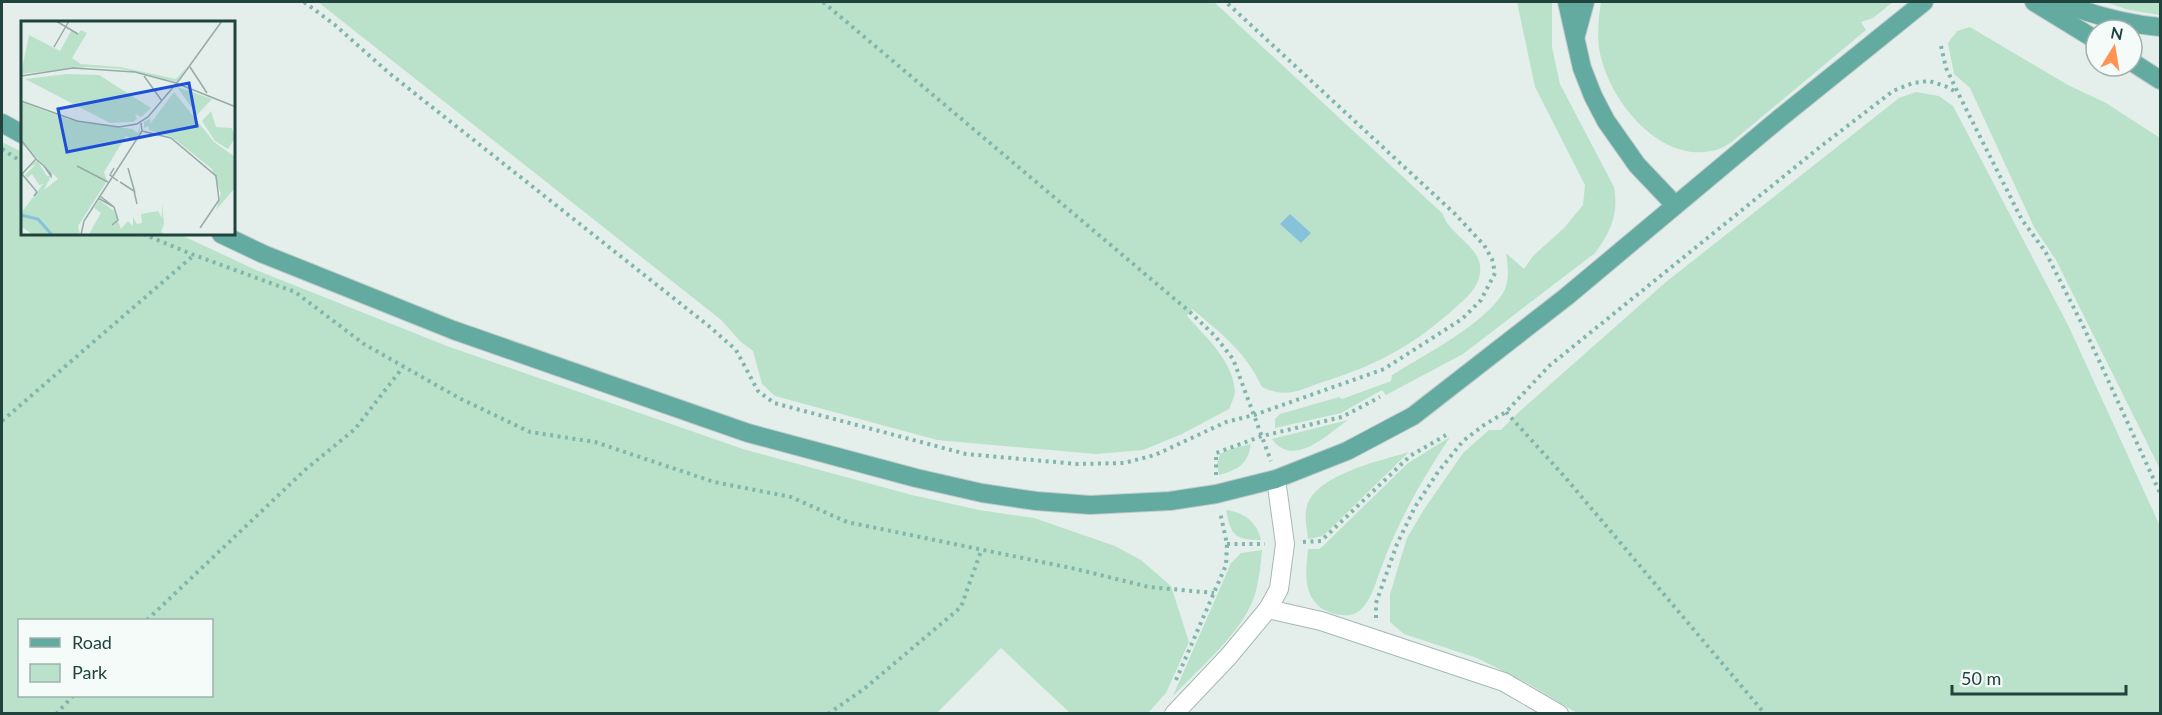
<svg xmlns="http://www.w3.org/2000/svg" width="2162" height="715" font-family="Lato,sans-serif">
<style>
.green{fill:#bae2ca;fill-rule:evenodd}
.water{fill:#86c2da}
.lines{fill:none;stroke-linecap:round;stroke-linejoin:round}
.minor-casing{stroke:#a5b8b4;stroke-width:20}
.major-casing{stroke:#c1cac9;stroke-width:20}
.path{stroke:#80b6ac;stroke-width:4;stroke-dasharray:3 4.5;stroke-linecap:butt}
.minor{stroke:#fff;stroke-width:18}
.major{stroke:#63aaa1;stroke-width:18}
.inset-river{fill:none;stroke:#86c2da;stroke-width:3}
.inset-road{fill:none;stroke:#96aaa6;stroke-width:1.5}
.view{fill:#1d4ed8;fill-opacity:0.15;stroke:#1d4ed8;stroke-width:3}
.inset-edge{fill:none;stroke:#20433e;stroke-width:3}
</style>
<rect width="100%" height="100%" fill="#e4efeb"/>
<!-- green -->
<g class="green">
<path d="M318,2h896l229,212c6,22 41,33 37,59 -2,16 -15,26 -26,36 -42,37 -77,56 -131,73 -10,3 -20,8 -30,10 -12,2 -20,0 -31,-5 -17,-36 -40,-53 -70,-78l-5,7c18,20 46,45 48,75 0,5 -4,13 -6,18l-47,25 -39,16 -47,4 -159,-14 -162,-44 -13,-12 -9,-33 -12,-9 -21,-23z"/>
<path d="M1517,2h35v45l8,37 54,103c5,26 -3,45 -19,66l-132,101 -77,41 -4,-5 -41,23 -66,15v-9l5,-5 59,-17 3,2 49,-18 1,-6c32,-20 91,-50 111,-82 7,-12 5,-26 3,-40l18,16 9,-13 31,-28 19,-23 2,-20 -50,-98z"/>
<path d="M1601,2h292l-20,16 -12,4 5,8 -127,106c-5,4 -10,8 -15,11 -55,24 -109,-38 -122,-86 -6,-19 -4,-40 -1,-59z"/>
<path d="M2105,2h55v13l-31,-5z"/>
<path d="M1970,27l98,58 38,18 54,35v331l-104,-209 -22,-33 -64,-139 -16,-14 -6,-31 9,-12z"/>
<path d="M1916,92l23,4 14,10 116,221 91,199v187h-583l-48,-29 -52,-26 -73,-24 -14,-12v-28l17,-56 16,-27 40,-58 26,-23h12l18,-18 147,-130 233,-184z"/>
<path d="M2,142l20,10v82h157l77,36 191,76 296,103 169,46 67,15 55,8 81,28 26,14 30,26 18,56 -23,51 -18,20h-78l-69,-65 -64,65h-935zM20,620h192v76h-192z"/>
<path d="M1348,420c-20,14 -55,49 -76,19z"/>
<path d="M1450,437c-27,41 -51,82 -68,129 -6,14 -11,39 -26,47 -10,5 -26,1 -35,-5 -19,-15 -15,-37 -13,-59h11l4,-3 85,-83z"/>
<path d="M1251,444c-3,20 -13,26 -32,31l-2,-11 3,-10 10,-5z"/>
<path d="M1409,452l-86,84 -15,3c-1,-11 -4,-23 -1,-33 10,-32 73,-45 102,-54z"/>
<path d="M1226,510c18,2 31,12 35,30 -26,0 -30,-4 -35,-30z"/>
<path d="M1262,550c-1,14 -3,28 -6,41 -10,39 -56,76 -83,105l58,-133 10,-10z"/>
</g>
<!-- water -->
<path class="water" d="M1290,214l21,19 -10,10 -21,-19z"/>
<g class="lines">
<defs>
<g id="minor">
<path d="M1268,609l53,12 183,61 55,32"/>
<path d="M1174,714l54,-57 40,-48 11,-20 6,-45 -9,-65"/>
</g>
<g id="major">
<path d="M1567,2l15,66 11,28 13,25 31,44 38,40"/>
<path d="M2034,2l62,38"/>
<path d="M2059,2c34,13 66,22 101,25"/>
<path d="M1576,35l9,-33"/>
<path d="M2132,62l28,18"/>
<path d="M2,123l20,11"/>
<path d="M221,234l42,20 190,76 295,103 168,45 66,15 54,8 54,4 80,-4 46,-7 60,-15 71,-28 66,-35 153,-119 214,-179 144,-116"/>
</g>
</defs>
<!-- minor casing -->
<use href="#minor" class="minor-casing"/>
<!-- major casing -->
<use href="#major" class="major-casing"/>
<!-- path -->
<g class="path">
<path d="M304,2l31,23 54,48 321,254 26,23 22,41 16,12 192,51 111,10 47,-1 31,-8 71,-33 28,-7 130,-46 78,-50 19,-19 14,-27 -3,-14 -8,-14 -30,-32 -228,-211"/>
<path d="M823,2l367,310 25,24 18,23 38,102"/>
<path d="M1941,46l5,22 12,25 64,127 23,31 39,77 76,165"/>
<path d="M2,149l20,13"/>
<path d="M143,234l51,21 101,37 69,52 95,54 71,34 65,10 119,40 77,15 56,25 229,47 73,18 65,6"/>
<path d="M1506,412l58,64 201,238"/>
<path d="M2,421l192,-166"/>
<path d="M1216,475v-22l46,-17 80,-19 38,-20"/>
<path d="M1303,542l18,-1 89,-85 36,-21"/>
<path d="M1227,544h38"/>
<path d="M1376,618v-15l21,-59 18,-37 23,-35 25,-31 21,-16 22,-13 43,-46 271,-219 73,-56 20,-8 16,-2 16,5 13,7"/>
<path d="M147,620l158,-150 50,-41 48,-62"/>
<path d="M1176,680l50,-115 1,-21 -7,-32"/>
<path d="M56,714l17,-18"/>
<path d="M828,714l36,-25 97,-82 20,-56"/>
</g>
<!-- minor -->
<use href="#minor" class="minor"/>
<!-- major -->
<use href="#major" class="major"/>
</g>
<!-- overview -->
<g transform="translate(21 21)">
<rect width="214" height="214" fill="#e4efeb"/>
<path d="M60,9l6,3 -15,25 -3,-2 12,8 39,3 56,12 11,-12 -10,15 -55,-13 -35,-2 -66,7 8,-39 31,16 11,-20 7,3zM46,53l32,1 52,33 -10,9 -6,-3 2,5 -4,3 -23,1 -85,-44zM156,66l18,6 17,6 -15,16zM153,71l40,50 21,15v31l-19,22 5,-16 -9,-25 -40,-32 -23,-7v-4l-5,2v-6l7,-4 -1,6zM0,81l49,18 62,9 6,4 2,-8v7l-6,9 -8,-5 -22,36 3,9 -29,45 2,9h-47l-12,-9v-13l22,-29 -4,1 -7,-11 -5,4 7,9 -9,-12 11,-11 -7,4 8,-8 10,16h4l-7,14 14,-11 -34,-34 -3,3zM190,90l5,16 16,1 3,10 -7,11 -13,-8 -13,-20zM78,179l15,11 7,18 7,-8 5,5v-9l4,7 5,-1 -1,-9 17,-3 4,7v-15l2,21 -3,8 5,3 -77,-1 12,-21 -7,-5z" fill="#bae2ca"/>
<path class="inset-river" d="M0,194l17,4 14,16"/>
<path class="inset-road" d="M35,0l22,13M33,26l15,-26M169,46l17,26M0,55l52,-8 62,4 41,11 60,24M123,55l18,25M0,80l56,20 42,6 18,-3 11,-7 32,-38 42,-58M121,110l29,7 45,38 3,24 -19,28M0,119l15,19 8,7 7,8v2l-7,-10M56,145l31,16M93,147l-4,7 8,6M107,147l7,25M99,161l14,9 3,13M13,175l3,-4 -15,-18 14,-15M77,177l16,9 -14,-11M91,204l6,-5 -4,-13M60,214l3,-14 58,-90 -1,-8"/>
<path class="view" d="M168,62l8,43 -130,26 -9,-43z"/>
<rect width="214" height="214" class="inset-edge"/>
</g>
<!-- border -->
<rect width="2162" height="715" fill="none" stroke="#20433e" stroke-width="6"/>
<!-- legend -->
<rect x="18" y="619" width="195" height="78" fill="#f5fbf9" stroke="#a0b1ae" stroke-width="1.5"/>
<rect x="30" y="638" width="30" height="9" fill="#63aaa1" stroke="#a0b1ae" stroke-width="1.5"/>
<text x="72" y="649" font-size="18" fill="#20433e">Road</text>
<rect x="30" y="664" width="30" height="18" fill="#bae2ca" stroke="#a0b1ae" stroke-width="1.5"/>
<text x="72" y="679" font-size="18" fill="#20433e">Park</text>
<!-- north arrow -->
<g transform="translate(2114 48) rotate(11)"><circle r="28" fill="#f5fbf9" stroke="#a0b1ae" stroke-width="1.5"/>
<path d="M0-4.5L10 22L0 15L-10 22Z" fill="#ff9352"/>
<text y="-9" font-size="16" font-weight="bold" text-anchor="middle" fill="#20433e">N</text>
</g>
<!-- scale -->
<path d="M1952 685v9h174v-9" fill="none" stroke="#20433e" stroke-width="3"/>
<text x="1961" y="685" font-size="18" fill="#20433e" stroke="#f5fbf9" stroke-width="4.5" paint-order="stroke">50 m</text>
</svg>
